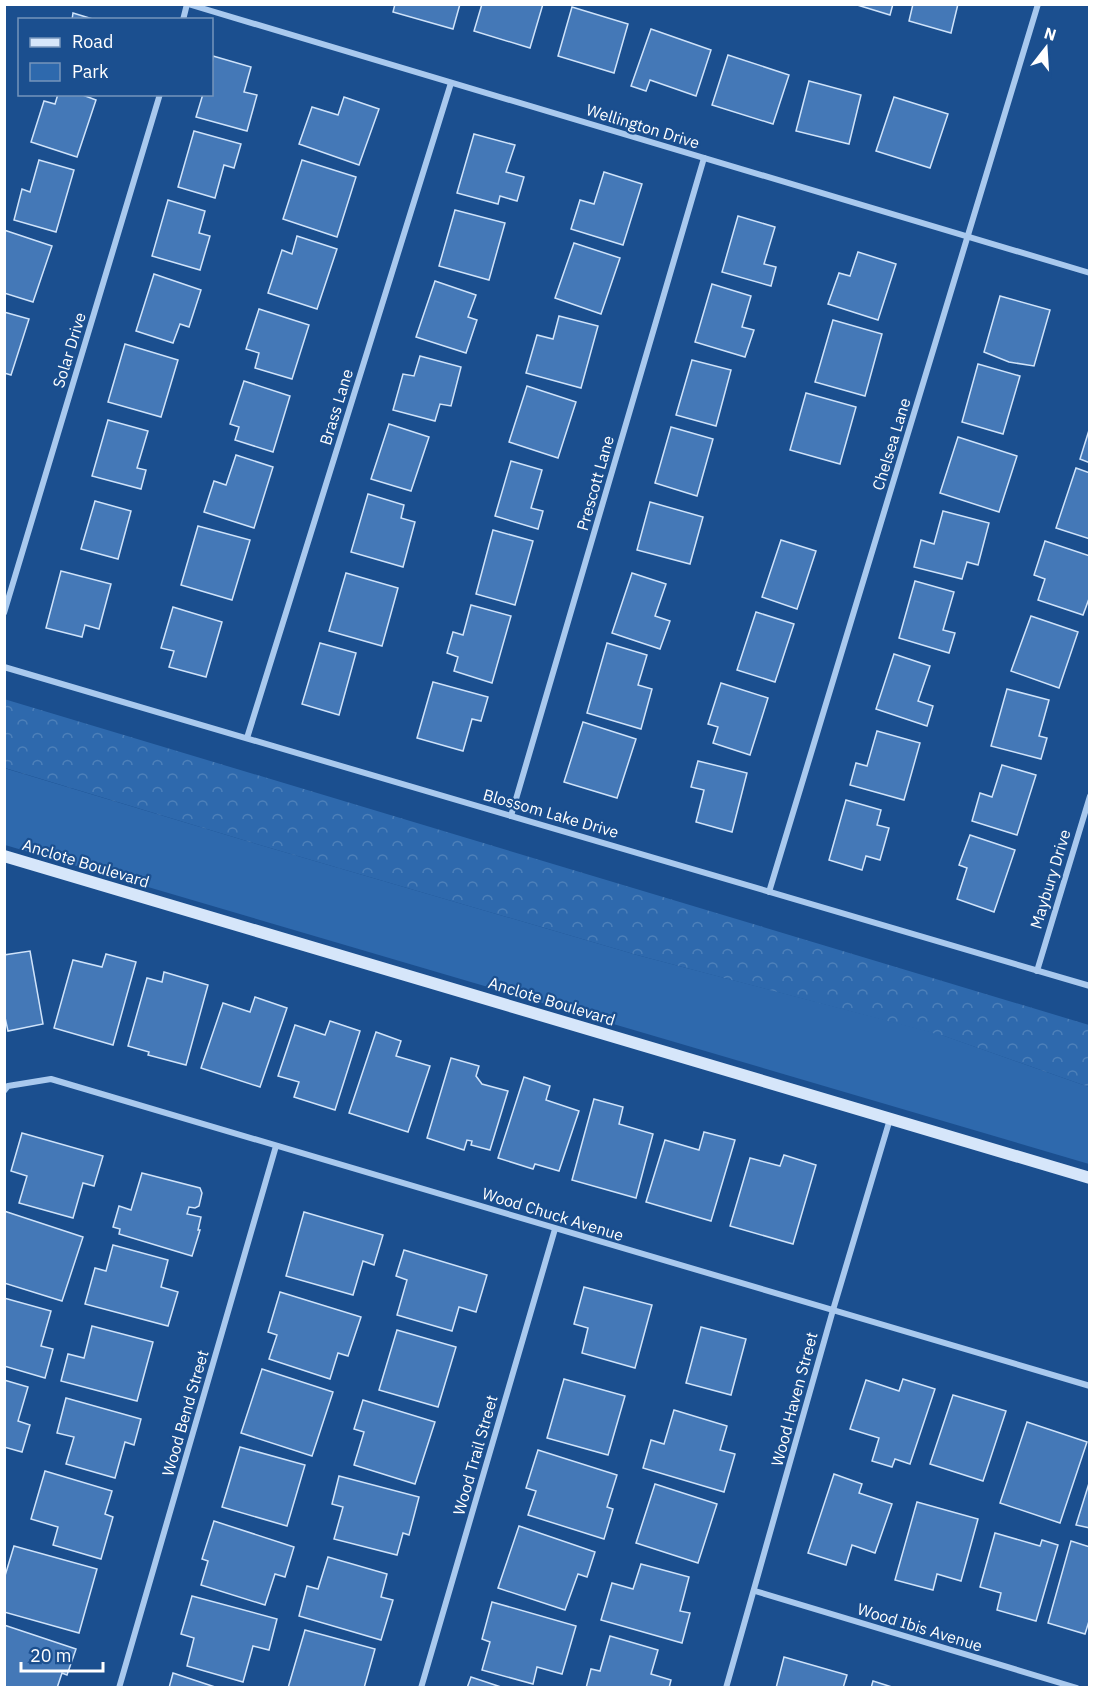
<svg xmlns="http://www.w3.org/2000/svg" width="1094" height="1692" font-family="'IBM Plex Sans',sans-serif">
<style>
.green{fill:#2e69ad}
.forest{fill:url(#forest-crowns)}
.building{fill:#4478b7;stroke:#cfe3fa;stroke-width:1.5}
.lines{fill:none;stroke-linecap:round;stroke-linejoin:round}
.street{stroke:#a9c9ee;stroke-width:6}
.secondary{stroke:#d6e6fa;stroke-width:12}
.labels{text-anchor:middle;stroke-width:4.5;stroke-linejoin:round;paint-order:stroke}
.street-label{font-size:16px;fill:#fff;stroke:#1b4f8f}
</style>
<defs>
<pattern id="forest-crowns" width="20" height="18" patternUnits="userSpaceOnUse" patternTransform="scale(1.5)"><rect width="20" height="18" fill="#2e69ad"/><path d="M2 6a3 3 0 1 1 6 0M12 15a3 3 0 1 1 6 0" fill="none" stroke="#4d80b9"/></pattern>
</defs>
<rect width="100%" height="100%" fill="#1b4f8f"/>
<!-- green -->
<path class="green" d="M4,768l246,74 387,113 302,79 150,53v77l-1084,-319z"/>
<!-- forest -->
<path class="forest" d="M4,699l1085,326v62l-145,-51 -307,-81 -387,-113 -245,-74z"/>
<!-- building -->
<g class="building">
<path d="M395,4h65l-7,25 -60,-17z"/>
<path d="M482,4h61l-13,44 -56,-17z"/>
<path d="M854,4h39l-3,11z"/>
<path d="M913,4h45l-7,29 -42,-12z"/>
<path d="M572,7l56,17 -14,49 -56,-17z"/>
<path d="M73,13l23,7h-24z"/>
<path d="M651,29l60,21 -15,46 -46,-16 -4,11 -15,-5z"/>
<path d="M728,55l61,20 -16,49 -61,-19z"/>
<path d="M213,56l38,11 -7,25 13,3 -10,36 -51,-14 7,-23h9v-31z"/>
<path d="M809,81l52,14 -12,49 -53,-13z"/>
<path d="M58,94h22l16,6 -19,57 -46,-15 13,-41 11,3z"/>
<path d="M344,97l35,12 -20,56 -60,-21 13,-37 26,8z"/>
<path d="M894,97l54,17 -18,54 -54,-17z"/>
<path d="M194,131l47,13 -7,24 -10,-3 -9,33 -37,-11z"/>
<path d="M474,134l41,11 -9,27 18,5 -7,24 -17,-5 -2,8 -41,-11z"/>
<path d="M39,160l35,10 -18,62 -42,-12 8,-31 8,3z"/>
<path d="M302,160l54,17 -19,60 -54,-18z"/>
<path d="M604,172l38,12 -19,61 -52,-16 9,-29 14,4z"/>
<path d="M168,200l37,11 -6,22 11,3 -10,34 -48,-14z"/>
<path d="M455,210l50,13 -16,57 -50,-14z"/>
<path d="M738,216l37,11 -11,37 12,3 -5,19 -49,-14z"/>
<path d="M4,230l48,16 -19,56 -29,-9z"/>
<path d="M297,236l40,13 -20,60 -49,-16 14,-43 10,4z"/>
<path d="M574,243l46,15 -19,56 -46,-16z"/>
<path d="M858,252l38,12 -18,56 -50,-16 11,-31 11,3z"/>
<path d="M154,274l47,16 -12,37 -9,-3 -7,19 -37,-12z"/>
<path d="M435,281l41,14 -8,22 9,3 -11,33 -50,-16z"/>
<path d="M712,284l39,12 -9,31 12,3 -9,27 -50,-15z"/>
<path d="M1000,296l50,14 -16,56 -25,-4 -25,-10z"/>
<path d="M259,309l50,16 -17,54 -37,-11 4,-15 -13,-4z"/>
<path d="M4,312l25,7 -18,56 -7,-2z"/>
<path d="M559,316l39,10 -17,62 -55,-15 11,-38 16,4z"/>
<path d="M833,320l49,14 -17,62 -50,-14z"/>
<path d="M125,344l53,16 -17,57 -53,-15z"/>
<path d="M420,356l41,11 -10,39 -11,-2 -5,17 -42,-11 10,-36 11,2z"/>
<path d="M692,360l39,10 -15,56 -40,-11z"/>
<path d="M978,364l42,12 -17,58 -41,-12z"/>
<path d="M244,381l46,15 -17,56 -38,-12 4,-13 -9,-3z"/>
<path d="M527,386l49,16 -18,56 -49,-16z"/>
<path d="M806,393l50,14 -16,57 -50,-14z"/>
<path d="M108,420l40,11 -11,37 9,2 -5,19 -49,-13z"/>
<path d="M389,424l40,13 -18,54 -40,-12z"/>
<path d="M671,427l42,12 -16,57 -42,-13z"/>
<path d="M1090,427v36l-10,-4z"/>
<path d="M958,437l59,19 -18,56 -59,-19z"/>
<path d="M236,455l37,12 -19,61 -50,-16 10,-31 12,4z"/>
<path d="M511,461l31,9 -11,38 12,3 -5,18 -43,-13z"/>
<path d="M1076,468l14,5v66l-34,-11z"/>
<path d="M368,494l36,11 -3,13 14,4 -12,45 -52,-15z"/>
<path d="M95,501l36,10 -13,48 -37,-10z"/>
<path d="M650,502l53,15 -13,47 -53,-14z"/>
<path d="M943,511l46,12 -11,42 -11,-3 -5,17 -48,-12 7,-27 13,4z"/>
<path d="M198,526l52,14 -18,60 -51,-15z"/>
<path d="M493,530l40,11 -18,64 -39,-11z"/>
<path d="M781,540l35,11 -19,58 -35,-12z"/>
<path d="M1045,541l45,15v40l-7,19 -45,-15 7,-21 -11,-4z"/>
<path d="M61,571l50,13 -12,45 -14,-4 -3,12 -36,-9z"/>
<path d="M346,573l52,15 -16,58 -53,-15z"/>
<path d="M632,573l34,11 -11,32 15,5 -10,28 -48,-16z"/>
<path d="M915,581l39,11 -11,38 12,3 -6,20 -50,-15z"/>
<path d="M471,605l40,11 -19,67 -38,-12 4,-14 -11,-4 6,-21 10,3z"/>
<path d="M173,607l49,15 -16,55 -37,-10 5,-16 -13,-3z"/>
<path d="M756,612l38,12 -19,58 -38,-12z"/>
<path d="M1031,616l47,16 -19,56 -48,-17z"/>
<path d="M320,643l36,10 -17,62 -37,-11z"/>
<path d="M607,643l40,12 -9,30 14,4 -11,40 -54,-16z"/>
<path d="M894,654l36,12 -12,35 15,5 -6,20 -51,-17z"/>
<path d="M433,682l55,15 -7,24 -9,-2 -9,32 -46,-13z"/>
<path d="M721,683l47,15 -18,57 -37,-12 5,-16 -10,-3z"/>
<path d="M1007,689l42,11 -10,36 8,2 -6,21 -50,-13z"/>
<path d="M583,722l53,17 -19,59 -53,-16z"/>
<path d="M877,731l43,12 -16,57 -54,-15 6,-22 11,3z"/>
<path d="M698,761l49,12 -15,59 -36,-10 8,-32 -13,-3z"/>
<path d="M1002,765l34,10 -19,60 -45,-14 8,-28 12,4z"/>
<path d="M846,800l35,10 -4,15 12,3 -9,32 -14,-4 -4,14 -33,-10z"/>
<path d="M970,835l45,15 -21,62 -37,-13 10,-31 -8,-3z"/>
<path d="M30,951l13,73 -35,7 -4,-18v-58z"/>
<path d="M106,954l30,8 -23,83 -59,-17 19,-68 29,7z"/>
<path d="M164,972l44,13 -22,80 -38,-10 1,-3 -21,-6 19,-68 15,4z"/>
<path d="M255,997l32,11 -27,79 -59,-19 22,-65 27,9z"/>
<path d="M330,1021l30,10 -25,79 -41,-13 5,-15 -21,-6 17,-51 30,10z"/>
<path d="M376,1032l25,9 -5,15 34,10 -22,66 -59,-19z"/>
<path d="M451,1058l28,8 -3,10 6,8 26,7 -18,59 -19,-5 1,-4 -5,-1 -3,10 -37,-12z"/>
<path d="M524,1077l26,9 -4,14 33,11 -20,60 -24,-7 -2,5 -35,-11z"/>
<path d="M594,1099l29,8 -4,17 34,10 -17,64 -64,-18z"/>
<path d="M704,1132l31,8 -24,81 -65,-19 19,-62 34,10z"/>
<path d="M22,1133l81,23 -9,30 -11,-3 -10,35 -54,-15 8,-27 -16,-5z"/>
<path d="M784,1155l32,10 -23,79 -63,-18 20,-68 30,8z"/>
<path d="M142,1173l58,15 2,5 -3,13 -4,2 -6,-1 -2,7 14,3 -3,13h2l-8,26 -73,-22 1,-5 -7,-2 6,-21 12,4z"/>
<path d="M4,1211l79,26 -21,64 -58,-18z"/>
<path d="M304,1212l79,23 -9,30 -11,-4 -10,34 -67,-19z"/>
<path d="M113,1245l55,15 -7,27 17,5 -10,34 -83,-22 10,-36 11,3z"/>
<path d="M404,1250l83,25 -11,37 -17,-5 -7,24 -55,-16 10,-35 -11,-4z"/>
<path d="M584,1287l68,18 -17,63 -53,-15 6,-25 -14,-4z"/>
<path d="M280,1292l81,25 -13,39 -10,-3 -8,26 -61,-20 8,-24 -9,-3z"/>
<path d="M4,1298l47,13 -10,35 12,3 -8,29 -41,-12z"/>
<path d="M92,1326l61,16 -16,59 -76,-20 7,-27 16,4z"/>
<path d="M701,1327l45,12 -15,56 -45,-12z"/>
<path d="M397,1330l59,17 -18,60 -59,-17z"/>
<path d="M262,1369l71,23 -21,64 -71,-23z"/>
<path d="M564,1379l61,17 -17,59 -61,-17z"/>
<path d="M903,1379l32,10 -25,75 -15,-5 -3,8 -20,-6 7,-23 -29,-9 16,-49 33,11z"/>
<path d="M4,1380l24,7 -10,34 12,4 -8,27 -18,-5z"/>
<path d="M953,1395l53,16 -23,70 -53,-17z"/>
<path d="M66,1398l75,21 -7,26 -9,-3 -10,36 -49,-14 8,-27 -17,-4z"/>
<path d="M363,1400l72,22 -20,62 -61,-19 10,-33 -10,-3z"/>
<path d="M674,1410l53,16 -7,24 15,4 -11,38 -81,-24 8,-28 13,4z"/>
<path d="M1027,1422l60,20 -27,81 -60,-20z"/>
<path d="M240,1447l65,18 -18,61 -65,-19z"/>
<path d="M538,1450l79,25 -10,32 6,2 -9,30 -76,-24 8,-24 -10,-3z"/>
<path d="M45,1471l67,20 -7,23 8,3 -12,42 -48,-14 5,-18 -27,-8z"/>
<path d="M834,1474l28,10 -3,9 33,11 -17,49 -23,-8 -6,20 -38,-12z"/>
<path d="M339,1476l80,21 -10,38 -6,-2 -6,22 -63,-16 9,-32 -11,-3z"/>
<path d="M1090,1480v48l-14,-3z"/>
<path d="M655,1484l62,20 -19,59 -62,-20z"/>
<path d="M917,1502l61,17 -17,62 -24,-7 -4,16 -38,-10z"/>
<path d="M214,1521l80,26 -9,30 -10,-3 -10,31 -64,-20 7,-24 -6,-2z"/>
<path d="M519,1526l76,26 -8,25 -9,-3 -13,36 -67,-22z"/>
<path d="M995,1533l45,13 2,-6 16,5 -22,76 -39,-11 4,-17 -21,-6z"/>
<path d="M1071,1541l19,6v71l-5,16 -37,-11z"/>
<path d="M14,1546l83,23 -18,64 -75,-21v-33z"/>
<path d="M328,1557l59,17 -6,23 12,3 -12,40 -82,-24 8,-30 11,3z"/>
<path d="M641,1564l48,13 -9,34 10,2 -8,30 -81,-23 11,-37 21,6z"/>
<path d="M192,1596l85,23 -8,31 -16,-4 -10,36 -56,-16 7,-28 -13,-4z"/>
<path d="M492,1602l84,24 -14,48 -25,-7 -4,17 -51,-14 8,-28 -8,-3z"/>
<path d="M4,1625l72,24 -9,26 -5,-2 -5,15h-53z"/>
<path d="M305,1630l70,19 -11,39h-76z"/>
<path d="M610,1636l48,14 -7,24 20,6 -2,8h-83l5,-19 9,2z"/>
<path d="M784,1657l63,18 -4,13h-67z"/>
<path d="M173,1673l45,15h-49z"/>
<path d="M471,1677l33,11h-37z"/>
<path d="M873,1681l22,7h-24z"/>
</g>
<g class="lines">
<!-- street -->
<g class="street">
<path d="M188,4l902,269"/>
<path d="M183,20l4,-16"/>
<path d="M4,613l156,-519"/>
<path d="M4,667l1086,319"/>
<path d="M247,738l204,-655"/>
<path d="M511,816l193,-658"/>
<path d="M769,892l269,-888"/>
<path d="M1037,971l53,-175"/>
<path d="M4,1091l4,-5 43,-7 1039,307"/>
<path d="M755,1591l322,97"/>
<path d="M119,1688l157,-542"/>
<path d="M421,1688l134,-459"/>
<path d="M726,1688l107,-378 57,-191"/>
</g>
<!-- secondary -->
<path class="secondary" d="M4,856l1086,322"/>
</g>
<g class="labels">
<!-- street labels -->
<g class="street-label">
<text transform="translate(643 126) rotate(17)" y="6">Wellington Drive</text>
<text transform="translate(69 350) rotate(-73)" y="6">Solar Drive</text>
<text transform="translate(336 407) rotate(-73)" y="6">Brass Lane</text>
<text transform="translate(891 444) rotate(-73)" y="6">Chelsea Lane</text>
<text transform="translate(595 483) rotate(-74)" y="6">Prescott Lane</text>
<text transform="translate(551 813) rotate(16)" y="6">Blossom Lake Drive</text>
<text transform="translate(86 863) rotate(17)" y="6">Anclote Boulevard</text>
<text transform="translate(1050 879) rotate(-73)" y="6">Maybury Drive</text>
<text transform="translate(552 1001) rotate(17)" y="6">Anclote Boulevard</text>
<text transform="translate(553 1214) rotate(17)" y="6">Wood Chuck Avenue</text>
<text transform="translate(794 1399) rotate(-75)" y="6">Wood Haven Street</text>
<text transform="translate(185 1413) rotate(-74)" y="6">Wood Bend Street</text>
<text transform="translate(475 1455) rotate(-74)" y="6">Wood Trail Street</text>
<text transform="translate(920 1627) rotate(17)" y="6">Wood Ibis Avenue</text>
</g>
</g>
<!-- border -->
<rect width="1094" height="1692" fill="none" stroke="#ffffff" stroke-width="12"/>
<!-- legend -->
<rect x="18" y="18" width="195" height="78" fill="#1b4f8f" stroke="#7695bc" stroke-width="1.5"/>
<rect x="30" y="38" width="30" height="9" fill="#d6e6fa" stroke="#7695bc" stroke-width="1.5"/>
<text x="72" y="48" font-size="18" fill="#ffffff">Road</text>
<rect x="30" y="63" width="30" height="18" fill="#2e69ad" stroke="#7695bc" stroke-width="1.5"/>
<text x="72" y="78" font-size="18" fill="#ffffff">Park</text>
<!-- north arrow -->
<g transform="translate(1046 48) rotate(17)" stroke="#1b4f8f" stroke-width="4.5" paint-order="stroke">
<path d="M0-4.5L10 22L0 15L-10 22Z" fill="#ffffff"/>
<text y="-9" font-size="16" font-weight="bold" text-anchor="middle" fill="#ffffff">N</text>
</g>
<!-- scale -->
<path d="M21 1662v9h82v-9" fill="none" stroke="#ffffff" stroke-width="3"/>
<text x="30" y="1662" font-size="18" fill="#ffffff" stroke="#1b4f8f" stroke-width="4.5" paint-order="stroke">20 m</text>
</svg>
